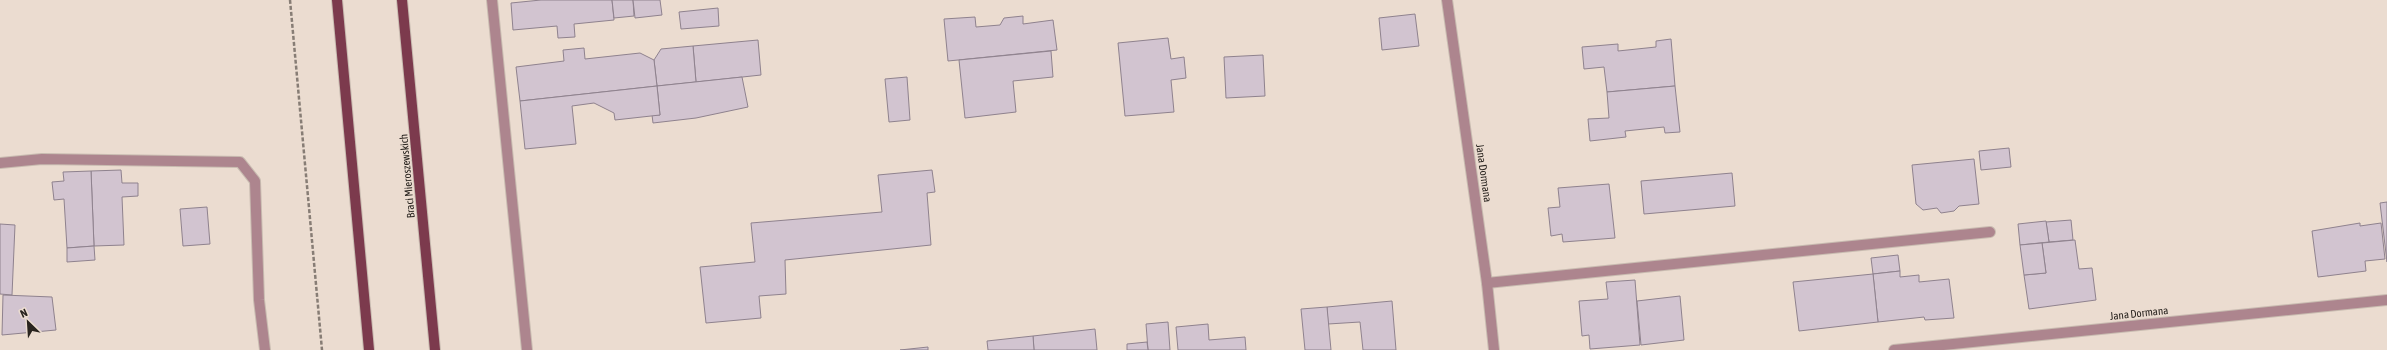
<svg xmlns="http://www.w3.org/2000/svg" width="2387" height="350" font-family="'Asap Condensed',sans-serif">
<style>
.building{fill:#d2c4d0;stroke:#8f828e}
.lines{fill:none;stroke-linecap:round;stroke-linejoin:round}
.minor-casing{stroke:#c8bbb0;stroke-width:12}
.major-casing{stroke:#c8bbb0;stroke-width:12}
.path{stroke:#877d75;stroke-width:2.5;stroke-dasharray:4 2;stroke-linecap:butt}
.minor{stroke:#ad858e;stroke-width:10}
.major{stroke:#7c3a4d;stroke-width:10}
.labels{text-anchor:middle;stroke-width:3.5;stroke-linejoin:round;paint-order:stroke}
.street-label{font-size:11px;fill:#29241f;stroke:#ebdcd0}
</style>
<rect width="100%" height="100%" fill="#ebdcd0"/>
<!-- building -->
<g class="building">
<path d="M541,0h71l2,20 -40,4 1,13 -17,1 -1,-12 -44,4 -2,-27z"/>
<path d="M612,0h21l1,16 -20,2z"/>
<path d="M633,0h27l2,15 -27,3z"/>
<path d="M718,8l1,18 -38,3 -2,-17z"/>
<path d="M1415,14l4,32 -37,4 -3,-32z"/>
<path d="M1023,16v8l30,-4 4,30 -109,11 -4,-42 31,-2 1,10 24,-2 4,-7z"/>
<path d="M1168,38l3,21 13,-2 2,21 -15,2 3,32 -49,4 -7,-73z"/>
<path d="M1671,39l4,47 -68,6 -3,-25 -20,2 -2,-22 36,-3v7l38,-4v-6z"/>
<path d="M758,40l3,35 -65,7 -3,-36z"/>
<path d="M693,46l3,36 -39,4 -3,-26 7,-11z"/>
<path d="M584,48l1,11 55,-6 14,7 3,26 -137,15 -4,-34 48,-6 -1,-11z"/>
<path d="M1051,51l2,26 -40,4 3,31 -51,6 -6,-58z"/>
<path d="M1263,55l2,41 -39,2 -2,-41z"/>
<path d="M742,77l6,30 -52,11 -43,5 -1,-8h8l-3,-29z"/>
<path d="M907,77l3,43 -21,2 -4,-43z"/>
<path d="M657,86l3,29 -45,5 -1,-7 -20,-10 -22,3 4,38 -51,5 -5,-48z"/>
<path d="M1675,86l5,46 -15,1 -1,-6 -39,4 1,6 -36,4 -2,-22 21,-1 -2,-26z"/>
<path d="M2009,148l2,19 -30,3 -2,-19z"/>
<path d="M1974,159l5,45 -20,2 -5,5 -13,2 -4,-5 -14,2 -7,-6 -4,-39z"/>
<path d="M121,170l1,13h16v13l-16,1 2,48 -30,1 -3,-75z"/>
<path d="M932,170l3,22 -8,1 4,52 -146,15 1,34 -27,2 2,22 -55,5 -6,-56 55,-5 -4,-39 131,-11 -4,-37z"/>
<path d="M91,171l3,75 -27,2 -3,-49 -10,1 -2,-18 12,-1 -1,-9z"/>
<path d="M1732,173l3,33 -91,8 -3,-33z"/>
<path d="M1609,184l6,54 -52,4 -1,-8 -11,2 -3,-28 12,-1 -2,-19z"/>
<path d="M2387,202v60l-7,-59z"/>
<path d="M207,207l3,37 -27,2 -3,-37z"/>
<path d="M2071,220l2,20 -24,2 -3,-20z"/>
<path d="M2046,221l3,21 -29,3 -2,-21z"/>
<path d="M2360,223v3l21,-3 4,36 -20,2 1,10 -48,6 -6,-46z"/>
<path d="M0,224l15,1 -3,70 -12,-1z"/>
<path d="M2075,240l4,29 13,-1 4,32 -67,9 -5,-34 22,-2 -4,-30z"/>
<path d="M2042,243l4,30 -22,2 -4,-30z"/>
<path d="M94,246l1,14 -28,2v-14z"/>
<path d="M1898,255l2,16 -27,3 -2,-16z"/>
<path d="M1900,271v6l19,-2v7l30,-3 5,39 -29,2 -1,-3 -46,5 -5,-48z"/>
<path d="M1873,274l5,48 -79,9 -6,-49z"/>
<path d="M1635,280l5,65 -50,4 -1,-14 -7,1 -3,-35 29,-2 -2,-17z"/>
<path d="M3,295l49,2 4,33 -54,5z"/>
<path d="M1680,296l4,44 -43,5 -4,-44z"/>
<path d="M1392,301l4,49h-33l-3,-28 -32,2 -1,-17z"/>
<path d="M1327,307l4,43h-26l-4,-41z"/>
<path d="M1168,322l2,28h-22l-2,-26z"/>
<path d="M1208,324l1,16 36,-3 1,13h-68l-2,-23z"/>
<path d="M1095,329l2,21h-63l-1,-14z"/>
<path d="M1033,336l1,14h-46l-1,-9z"/>
<path d="M1147,342l1,8h-21v-6z"/>
<path d="M928,347v3h-28z"/>
</g>
<g class="lines">
<defs>
<g id="minor">
<path d="M492,0l35,350"/>
<path d="M1447,0l40,283 7,67"/>
<path d="M0,163l42,-4 198,3 15,19 4,119 6,50"/>
<path d="M1487,283l503,-51"/>
<path d="M1894,350l493,-50"/>
</g>
<g id="major">
<path d="M337,0l32,350"/>
<path d="M402,0l33,350"/>
</g>
</defs>
<!-- minor casing -->
<use href="#minor" class="minor-casing"/>
<!-- major casing -->
<use href="#major" class="major-casing"/>
<!-- path -->
<path class="path" d="M290,0l32,350"/>
<!-- minor -->
<use href="#minor" class="minor"/>
<!-- major -->
<use href="#major" class="major"/>
</g>
<g class="labels">
<!-- street labels -->
<g class="street-label">
<text transform="translate(1484 173) rotate(82)" y="4">Jana Dormana</text>
<text transform="translate(407 176) rotate(-95)" y="4">Braci Mieroszewskich</text>
<text transform="translate(2139 313) rotate(-6)" y="4">Jana Dormana</text>
</g>
</g>
<!-- north arrow -->
<g transform="translate(28 322) rotate(335)" stroke="#ebdcd0" stroke-width="3" paint-order="stroke">
<path d="M0-3L7 15L0 10L-7 15Z" fill="#29241f"/>
<text y="-6" font-size="11" font-weight="bold" text-anchor="middle" fill="#29241f">N</text>
</g>
</svg>
